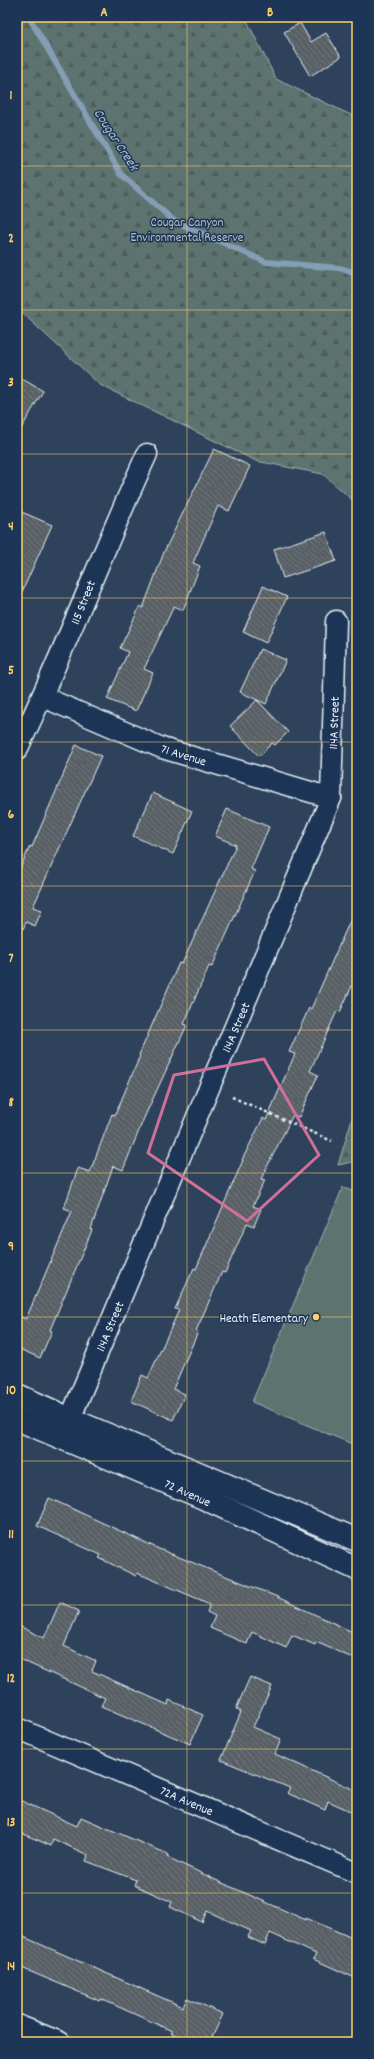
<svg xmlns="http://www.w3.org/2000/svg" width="374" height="2059" font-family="Dekko,sans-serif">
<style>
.forest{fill:url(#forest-firs);stroke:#a2b2b4}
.garden{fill:#5d736f;stroke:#a2b2b4}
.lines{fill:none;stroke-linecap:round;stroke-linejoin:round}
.stream{stroke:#849eb5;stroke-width:6}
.building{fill:url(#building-back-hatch);stroke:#e8f1f8}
.street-casing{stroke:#e8f1f8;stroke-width:23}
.secondary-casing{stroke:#e8f1f8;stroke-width:25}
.path{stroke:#e8f1f8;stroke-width:2.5;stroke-dasharray:3 3;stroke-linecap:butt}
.street{stroke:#1d3557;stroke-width:20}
.secondary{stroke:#1d3557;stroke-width:22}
.marked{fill:none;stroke:#d16f9a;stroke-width:3;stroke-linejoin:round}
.grid{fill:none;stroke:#ffd166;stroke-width:1;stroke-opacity:0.55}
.poi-dot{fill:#ffd166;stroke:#1d3557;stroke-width:1.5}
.labels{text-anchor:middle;stroke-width:3;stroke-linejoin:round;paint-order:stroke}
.park-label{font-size:13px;fill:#b0bfc1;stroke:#1d3557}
.street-label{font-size:13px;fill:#e8f1f8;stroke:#1d3557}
.poi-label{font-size:13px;fill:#e8f1f8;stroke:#1d3557;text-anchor:end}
.water-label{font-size:14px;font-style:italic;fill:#aec1d1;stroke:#1d3557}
.neatline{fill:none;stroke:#ffd166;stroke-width:1.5}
.grid-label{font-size:13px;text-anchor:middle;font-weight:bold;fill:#ffd166}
</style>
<defs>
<pattern id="forest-firs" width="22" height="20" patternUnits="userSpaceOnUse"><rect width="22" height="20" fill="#5d736f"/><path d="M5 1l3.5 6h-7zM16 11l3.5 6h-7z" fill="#505b5b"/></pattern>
<pattern id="building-back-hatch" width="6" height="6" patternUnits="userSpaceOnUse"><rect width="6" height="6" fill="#596065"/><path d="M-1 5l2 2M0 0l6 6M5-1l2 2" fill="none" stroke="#71777c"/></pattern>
</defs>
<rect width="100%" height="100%" fill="#2f425b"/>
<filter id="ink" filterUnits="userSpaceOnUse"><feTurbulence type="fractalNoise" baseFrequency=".025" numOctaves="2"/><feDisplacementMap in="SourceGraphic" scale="8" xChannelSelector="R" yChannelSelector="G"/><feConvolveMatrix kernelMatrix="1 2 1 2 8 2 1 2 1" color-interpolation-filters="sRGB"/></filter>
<g filter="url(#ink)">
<!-- forest -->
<g class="forest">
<path d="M17,17h228l31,62 81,39v386l-34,-30 -67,-13 -156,-76 -83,-77z"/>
<path d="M357,1102v59l-19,4z"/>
</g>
<!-- garden -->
<path class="garden" d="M343,1187l14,6v253l-105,-44z"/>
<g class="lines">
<!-- stream -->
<path class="stream" d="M29,17l92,157 53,47 92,41 73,6 18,5"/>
</g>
<!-- building -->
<g class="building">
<path d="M300,23l11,19 15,-9 15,24 -31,19 -26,-44z"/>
<path d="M17,376l26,15 -26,45z"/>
<path d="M214,449l36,17 -21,45 -11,-5 -25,57 7,3 -17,44 -9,-4 -30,63 9,4 -17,38 -29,-12 21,-47 -8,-4 20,-42 3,2 21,-56z"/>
<path d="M17,510l35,15 -35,78z"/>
<path d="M326,532l10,29 -53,17 -9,-29z"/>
<path d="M263,586l24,11 -21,46 -23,-11z"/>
<path d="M260,649l26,11 -20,44 -26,-12z"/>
<path d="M257,700l31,32 -13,13 -3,-2 -13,13 -29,-30z"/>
<path d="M76,745l25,11 -68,151 9,3 -7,16 -9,-4 -9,21v-67l13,-30 2,1z"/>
<path d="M153,793l39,18 -19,43 -40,-18z"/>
<path d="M227,809l42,18 -18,42 4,2 -43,96 -3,-1 -25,58 3,1 -43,93 -21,52 -10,-4 -22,63 1,1 -42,100 2,1 -12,27 -23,-10v-33l9,4 46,-108 -8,-3 14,-40 12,4 22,-58 3,1 25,-59 -1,-1 40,-92 3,1 54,-119 -21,-9z"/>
<path d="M357,905v70l-17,37 -3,-1 -27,60 8,4 -19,42 -6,-2 -32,64 4,1 -12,26 8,3 -7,17 -7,-3 -22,50 -3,-1 -26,59 2,1 -25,57 12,5 -12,26 -42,-19 11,-26 6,3 31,-68 -4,-1 19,-41 2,1 47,-109h-1l21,-42 3,2 29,-66 -6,-2 20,-44 2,1z"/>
<path d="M49,1498l110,51 116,47 82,38v26l-41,-18 -1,3 -23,-10 -6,13 -34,-16 -5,12 -37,-16 5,-12 -8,-4 3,-8 -73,-31 -1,3 -37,-18 2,-3 -64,-29z"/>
<path d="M60,1602l19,9 -15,35 32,15 -4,10 76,34 1,-5 34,15 -13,29 -89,-38 4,-8 -88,-40v-33l27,13z"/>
<path d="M250,1677l22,9 -19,41 28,12 -6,15 82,37v23l-29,-13 -3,9 -38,-17 3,-5 -69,-28 20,-48 -5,-3z"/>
<path d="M17,1799l60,27 4,-9 49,21 38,16 -1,3 53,25 86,38v-2l51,22v27l-4,10 -40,-18 3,-5 -46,-21 -5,12 -17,-8 3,-6 -44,-20 -5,11 -32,-15 2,-5 -38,-17 2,-5 -50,-19 2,-6 -35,-16 -2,7 -34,-15z"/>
<path d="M17,1934l166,73 4,-9 36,16 -13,28h-18l-21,-9 1,-2 -71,-32 -1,2 -83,-35z"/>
</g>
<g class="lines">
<defs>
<g id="street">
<path d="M43,697l119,51 169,50"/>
<path d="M17,750c47,-97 85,-198 130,-296"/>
<path d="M70,1419l261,-621 5,-177"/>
<path d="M17,1728l340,145"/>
<path d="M17,2025l43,17"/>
</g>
<g id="secondary">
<path d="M17,1395l53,24 287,121"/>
<path d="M17,1419l182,77 158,73"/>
</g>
</defs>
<!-- street casing -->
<use href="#street" class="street-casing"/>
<!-- secondary casing -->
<use href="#secondary" class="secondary-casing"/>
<!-- path -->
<path class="path" d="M232,1097l100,44"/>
<!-- street -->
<use href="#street" class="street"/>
<!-- secondary -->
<use href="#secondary" class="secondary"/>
</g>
</g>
<!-- marked area -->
<path class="marked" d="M264,1059l55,96 -72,66 -99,-68 26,-78z"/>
<!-- grid -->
<path class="grid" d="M187,17v2025M17,166h340M17,310h340M17,454h340M17,598h340M17,742h340M17,886h340M17,1030h340M17,1173h340M17,1317h340M17,1461h340M17,1605h340M17,1749h340M17,1893h340"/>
<!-- markers -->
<circle class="poi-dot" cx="316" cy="1317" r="4"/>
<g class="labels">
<!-- park labels -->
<g class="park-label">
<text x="187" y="226">Cougar Canyon<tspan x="187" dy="15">Environmental Reserve</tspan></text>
</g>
<!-- street labels -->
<g class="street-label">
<text transform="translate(82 602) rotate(-68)" y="5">115 Street</text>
<text transform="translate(333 723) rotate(-88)" y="5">114A Street</text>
<text transform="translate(184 754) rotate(17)" y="5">71 Avenue</text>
<text transform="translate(235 1027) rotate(-67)" y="5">114A Street</text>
<text transform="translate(109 1326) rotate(-67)" y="5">114A Street</text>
<text transform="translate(188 1492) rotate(24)" y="5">72 Avenue</text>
<text transform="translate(187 1800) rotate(23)" y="5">72A Avenue</text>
</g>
<!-- poi labels -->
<g class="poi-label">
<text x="308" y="1322">Heath Elementary</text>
</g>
<!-- water labels -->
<g class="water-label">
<text transform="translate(117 139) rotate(57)" y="5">Cougar Creek</text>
</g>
</g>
<!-- margin -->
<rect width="374" height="2059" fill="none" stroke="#1d3557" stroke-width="44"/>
<rect x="22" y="22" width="330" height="2015" class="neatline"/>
<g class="grid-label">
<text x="104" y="16">A</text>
<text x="270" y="16">B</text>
<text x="11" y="99">1</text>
<text x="11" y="242">2</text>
<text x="11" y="386">3</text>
<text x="11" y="530">4</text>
<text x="11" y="674">5</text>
<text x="11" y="818">6</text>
<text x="11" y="962">7</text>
<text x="11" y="1106">8</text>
<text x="11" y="1250">9</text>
<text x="11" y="1394">10</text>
<text x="11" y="1538">11</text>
<text x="11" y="1682">12</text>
<text x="11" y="1826">13</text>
<text x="11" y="1970">14</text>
</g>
</svg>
